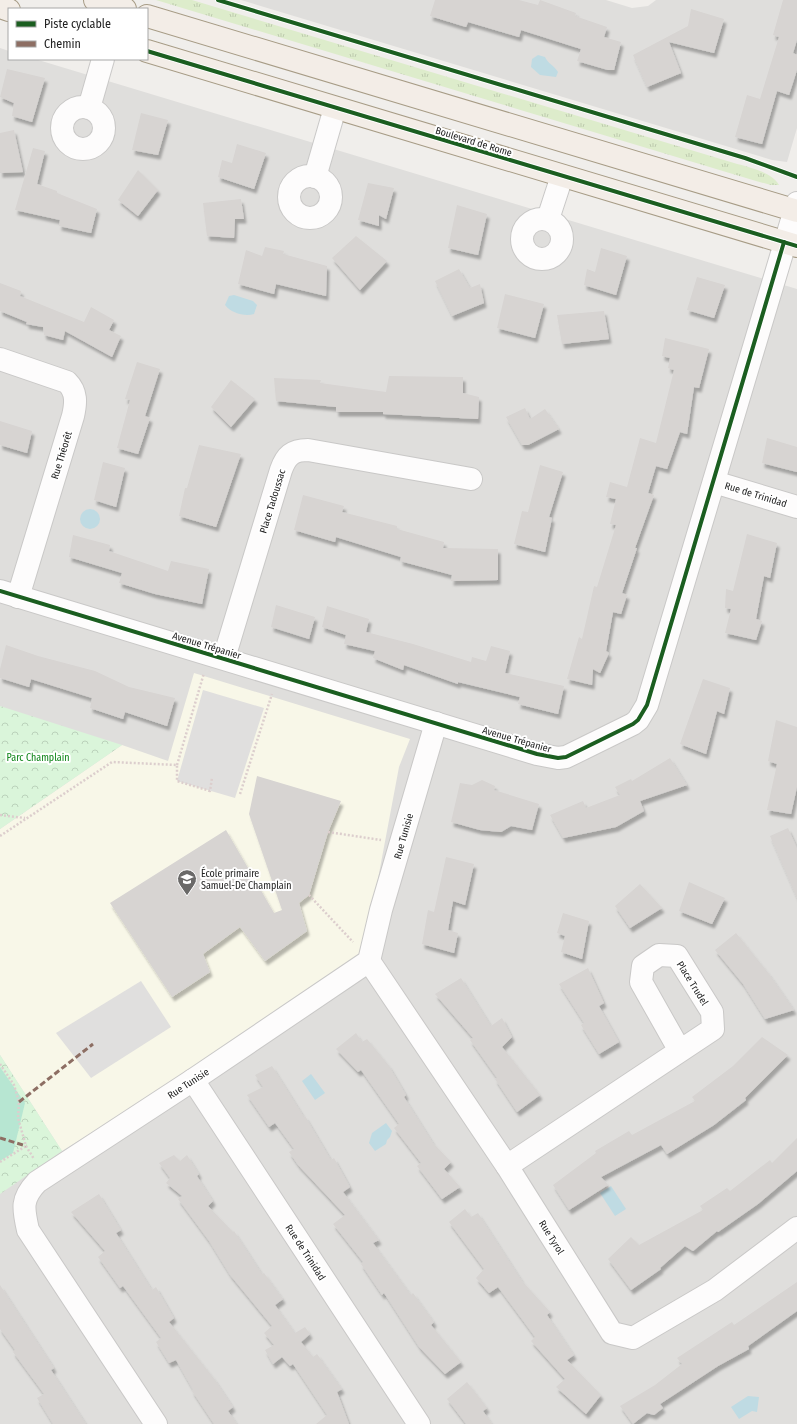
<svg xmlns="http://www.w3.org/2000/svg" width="797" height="1424" font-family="'Fira Sans Condensed',sans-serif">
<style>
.residential{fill:#dfdedc}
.education{fill:#f8f7e8}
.grass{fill:url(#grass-tufts)}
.park{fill:url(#park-crowns)}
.pitch{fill:#b7e6d2}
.parking{fill:#e0dfde}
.water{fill:#bfdbe3}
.building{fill:#d7d4d2;filter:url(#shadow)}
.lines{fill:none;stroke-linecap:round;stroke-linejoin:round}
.minor-casing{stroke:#c9c8c7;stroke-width:24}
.major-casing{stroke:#a79c86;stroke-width:24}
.path{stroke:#dccecd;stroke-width:2.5;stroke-dasharray:2 2;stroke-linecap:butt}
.minor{stroke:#fdfcfc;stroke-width:22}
.major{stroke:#f3ede7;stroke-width:22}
.quiet{stroke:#8d6e63;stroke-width:3;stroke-dasharray:6 3;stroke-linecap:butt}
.cycleway-casing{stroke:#fff;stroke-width:6}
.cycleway{stroke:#1b5e20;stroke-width:4}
.labels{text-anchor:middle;stroke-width:4;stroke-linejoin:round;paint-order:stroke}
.street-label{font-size:10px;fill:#222;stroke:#fff}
.park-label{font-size:10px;fill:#0c8416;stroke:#fff}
.poi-label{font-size:10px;fill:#222;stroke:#fff;text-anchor:start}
</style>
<defs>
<pattern id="grass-tufts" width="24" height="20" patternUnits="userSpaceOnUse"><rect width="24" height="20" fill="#ddeccb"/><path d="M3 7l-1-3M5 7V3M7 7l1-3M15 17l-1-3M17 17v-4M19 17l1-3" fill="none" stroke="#bdcaae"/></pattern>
<pattern id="park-crowns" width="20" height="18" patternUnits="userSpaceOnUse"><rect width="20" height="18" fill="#daf5da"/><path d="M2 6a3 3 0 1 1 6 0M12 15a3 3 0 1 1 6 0" fill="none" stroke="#bbd2bb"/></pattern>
<filter id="shadow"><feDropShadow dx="2.5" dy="4.5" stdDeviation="1" flood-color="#0004"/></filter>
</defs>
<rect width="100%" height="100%" fill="#f0eeeb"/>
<!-- residential -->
<g class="residential">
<path d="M241,0h365l26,8 16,-2 8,-6h141v128l-10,34 -15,-2z"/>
<path d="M0,48l9,3v8h26l762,230v1135h-797z"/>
</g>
<!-- education -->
<path class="education" d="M194,673l216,66 -11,28 -37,197 -300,187 -62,-96v-226l122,-84 46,16z"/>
<!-- grass -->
<path class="grass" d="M156,0h36l542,163c13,4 37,8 45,22h-8l-15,-4z"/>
<!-- park -->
<g class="park">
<path d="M0,706l122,39 -122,84z"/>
<path d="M0,1055l62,96 -62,43z"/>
</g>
<!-- pitch -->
<path class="pitch" d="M0,1067l25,36 -12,50 -13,8z"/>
<!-- parking -->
<g class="parking">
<path d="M203,690l61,18 -29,90 -58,-17z"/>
<path d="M141,981l30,46 -80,51 -35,-45z"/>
</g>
<!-- water -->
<g class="water">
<path d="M538,55l7,2c3,7 9,8 13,15l-2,5 -16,-2 -9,-8 1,-8z"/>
<path d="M234,295l19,6 4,4 -3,9c-9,3 -23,-1 -29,-9l4,-9z"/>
<circle cx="90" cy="519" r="10"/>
<path d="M311,1074l14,19 -10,7 -13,-19z"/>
<path d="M386,1123l6,8 -2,6 -3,3 -1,4 -11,7 -6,-8 3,-10z"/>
<path d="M611,1186l15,23 -11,7 -15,-23z"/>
<path d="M748,1396l11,1 -2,15 -5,-1 -13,8 -8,-12z"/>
</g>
<!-- building -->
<g class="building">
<path d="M435,0h84l19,5 2,-5 36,13 -1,3 32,11 -3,10 17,5 -7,28h-6l-31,-9 4,-12 -60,-19 -2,7 -51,-15 -2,5 -36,-11z"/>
<path d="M783,0h14v40l-4,13 4,2v15l-8,25 -12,-4 -15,53 -27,-7 12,-42 13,4 19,-62 -6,-2z"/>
<path d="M691,9l33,10 -10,34 -45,-11 12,31 -34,14 -14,-32 55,-29z"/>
<path d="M7,69l38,9 -13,44 -20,-6 2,-13 -14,-6z"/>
<path d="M141,113l27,7 -10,35 -26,-5z"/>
<path d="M14,130l9,42 -23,1v-40z"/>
<path d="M237,144l29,9 -12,36 -36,-12 4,-17 10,3z"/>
<path d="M33,148l12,3 -8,33 20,7v2l40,16 -6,24 -32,-7 1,-6 -45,-10z"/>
<path d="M138,170l20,20 -20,26 -20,-16z"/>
<path d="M368,183l26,5 -8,31 -7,-4v11l-21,-6z"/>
<path d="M241,199l3,20h-9l-1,19 -27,-2 -4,-33z"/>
<path d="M457,205l30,9 -9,41 -30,-7z"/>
<path d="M356,236l31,25 -27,29 -28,-32z"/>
<path d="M265,247l19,4 -1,3 44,12 -1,30 -50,-12 -2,10 -36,-10 8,-34 16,6z"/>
<path d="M601,248l26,8 -11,39 -32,-10 3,-16 8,3z"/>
<path d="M459,269l11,19 10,-4 4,19 -32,13 -17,-35z"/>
<path d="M697,277l28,8 -11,33 -27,-8z"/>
<path d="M0,283l21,8 -1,5 64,26 7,-15 23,13 -5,10 12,6 -9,21 -47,-26 -2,9 -19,-5 -1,-8 -17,-3 1,-2 -27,-11z"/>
<path d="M505,294l39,10 -9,34 -38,-10z"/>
<path d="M604,311l5,28 -47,5 -5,-29z"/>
<path d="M665,338l44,11 -10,39 -5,-1 -7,47 -7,-2 -13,37 -11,-3 -8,27 6,2 -19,53h2l-15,45 5,2 -6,19 -8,-2 -7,39 3,2 -9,20 -7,-4 -1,16 -25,-6 12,-42 3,2 12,-53 3,1 19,-62 -6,-1 6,-25 -10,-2 4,-15 17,5 13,-49 16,5 18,-73 -6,-2 2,-10 -8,-2z"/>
<path d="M137,362l23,7 -15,47 5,2 -12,36 -21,-6 13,-48 -5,-1z"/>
<path d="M389,376l74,1v16l16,4 -1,22 -95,-5v-2h-47v-5l-60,-6 -2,-23 47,2 -1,3 66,9z"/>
<path d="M231,380l24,19 -24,28 -20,-20z"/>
<path d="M525,408l5,11 15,-10 14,20 -31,16h-6l-16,-28z"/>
<path d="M0,421l32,10 -5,22 -27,-8z"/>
<path d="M767,438l30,9v25l-35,-9z"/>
<path d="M199,445l42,9 -25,73 -37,-11 6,-28h2z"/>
<path d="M103,462l22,6 -9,39 -22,-7z"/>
<path d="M540,465l23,7 -14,45 3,1 -7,34 -31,-8 8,-33 6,1z"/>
<path d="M303,495l41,11 -2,6 55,14v3l47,13 -1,6 55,1v31l-47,1 1,-6 -52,-14 1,-4 -65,-20 -1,5 -41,-12z"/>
<path d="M747,534l30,9 -7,35 -6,-2 -8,43 6,2 -6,19 -31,-7 6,-24 -6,-1 1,-19 7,2z"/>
<path d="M73,535l37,10 -1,6 59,20 3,-10 38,8 -7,35 -47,-10 -36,-11 3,-10 -53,-16z"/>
<path d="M276,605l39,12 -6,22 -38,-12z"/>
<path d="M327,606l42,13 -3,13 47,12 58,18 1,-5 14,4 5,-15 19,5 -5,22 59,13 -6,28 -40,-10 2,-7 -62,-15v2l-54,-19 -1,5 -30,-12 2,-7 -31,-7 2,-9 -24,-8z"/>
<path d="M6,645l32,11 57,15 34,16 46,11 -8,28 -42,-14 -2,7 -33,-11 2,-10 -61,-19 -2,8 -29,-9v-9z"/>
<path d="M703,679l27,9 -6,26 -7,-3 -11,43 -26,-10z"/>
<path d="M776,720l21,7v60l-6,27 -24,-4 10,-46 -9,-3z"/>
<path d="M670,758l17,27 -47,16 4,10 -28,16 -53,11 -13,-23 33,-14 3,7 34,-13 -5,-8 16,-8 1,2z"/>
<path d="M257,776l84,25 -13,31 -19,63 -10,8 8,28 -42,30 -25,-34 -37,27 7,18 -38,25 -62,-94 116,-73 48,83 8,-3 -33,-96z"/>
<path d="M482,780l13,6 -1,4 45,14 -7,26 -21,-4 -10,6 -21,-2 -29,-8 9,-39 12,2z"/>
<path d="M788,828l9,20v50l-27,-62z"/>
<path d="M446,857l28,7 -9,41 -12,-4 -5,29 10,3 -4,20 -32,-9 6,-34 6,2z"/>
<path d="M689,882l36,16 -13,26 -33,-13z"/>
<path d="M640,884l22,24 -32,20 -15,-22z"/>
<path d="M563,913l26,8 -7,38 -21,-7 4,-16 -8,-3z"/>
<path d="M736,933l33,41 25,36 -29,9 -22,-35 -28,-34z"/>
<path d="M588,968l16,35 -5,3 20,36 -20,12 -18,-29 3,-2 -25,-39z"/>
<path d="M461,978l30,48 11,-8 10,19 -10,10 38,48 -23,17 -22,-33 2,-1 -27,-38 3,-2 -38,-44z"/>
<path d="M356,1033l6,9 5,-3 22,27 17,29 -2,2 29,46 18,19 -7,7 16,18 -18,12 -25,-33 4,-3 -27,-35 5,-4 -38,-54 -3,2 -22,-23z"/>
<path d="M762,1037l26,18 -43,43 1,2 -32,25 -47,29 -6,-9 -60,32 7,8 -39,25 -16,-25 43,-32 -1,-2 34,-20 3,4 63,-34 -3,-4 41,-31z"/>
<path d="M272,1066l32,51 1,-1 26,44 3,-2 16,29 -7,5 36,48 -6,3 38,52 2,-2 21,29 -3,3 30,37 -16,12 -26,-27 -35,-54 -2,2 -21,-31 2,-2 -30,-38 12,-9 -47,-50 -9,-13 5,-3 -19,-26 -6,4 -22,-32 16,-8 -8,-12z"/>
<path d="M797,1138v33l-39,33 -40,28 -1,-1 -24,20 -8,-5 -25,22 1,1 -30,21 -23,-31 23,-22 8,8 64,-35 -3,-4 27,-18 3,3 40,-31 2,3z"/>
<path d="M174,1155l6,6 7,-6 12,19 -2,2 16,25 -5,5 25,26 1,-1 28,43 2,-1 19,26 -8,6 20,28 10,-6 5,7 -9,8 12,15 4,-3 25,35 -5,3 12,32h-33l11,-9 -34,-51 -3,2 -8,-9 -9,7 -8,-14 9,-5 -10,-12 8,-7 -42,-51 -21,-34 -31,-42 4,-3 -16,-13 4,-5 -11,-15z"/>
<path d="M99,1194l22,36 -5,3 36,57 4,-3 18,31 -5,4 46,58 18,27 -5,4 9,13h-23l-22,-33 1,-1 -17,-30 -7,3 -13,-21 5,-4 -38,-52 -3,2 -22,-31 7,-6 -34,-39z"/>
<path d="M465,1209l6,8 7,-4 44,68 28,31 -3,3 27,40 -7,5 34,35 -15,19 -30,-27 9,-8 -34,-38 4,-4 -37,-50 -9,6 -13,-15 8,-9 -35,-47z"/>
<path d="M797,1282v29l-49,35 1,3 -31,17 -58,38 3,4 -9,7 -7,-2 -14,11 -13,-18 35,-21 27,-21 -5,-6 55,-36 2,3z"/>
<path d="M0,1285l54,83 -3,2 35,54h-33l-16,-26 7,-4 -31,-42 2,-2 -15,-21z"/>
<path d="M467,1382l20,26 -4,3 9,13h-26l-19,-25z"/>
</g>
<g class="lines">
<defs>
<g id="minor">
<circle cx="83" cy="128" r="21"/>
<path d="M89,108l14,-49"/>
<circle cx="310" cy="197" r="21"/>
<path d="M315,177l20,-69"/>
<circle cx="542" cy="239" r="20"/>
<path d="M548,219l14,-43"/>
<path d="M0,359l67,23c10,10 9,21 6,34l-55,181"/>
<path d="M714,482l83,25"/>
<path d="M0,591l537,163 21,4 8,-1 67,-33 5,-4 9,-15 150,-502"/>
<path d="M224,658l57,-188c5,-14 11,-20 27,-20l163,29"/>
<path d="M369,961l138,205 105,167 21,5 82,-48 82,-62"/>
<path d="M193,1080l226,344"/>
<path d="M507,1166l206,-137 -1,-17 -35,-56 -18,-1 -16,11 -2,16 39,69"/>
<path d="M156,1424l-128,-194c-5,-22 -7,-31 9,-48l156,-102 176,-119 12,-51 55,-187"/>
</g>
<g id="major">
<path d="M95,0l30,9"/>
<path d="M0,7l9,3"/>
<path d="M147,16l650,195"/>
<path d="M147,51l650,195"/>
</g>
</defs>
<!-- minor casing -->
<use href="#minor" class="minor-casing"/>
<!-- major casing -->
<use href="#major" class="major-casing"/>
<!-- path -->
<g class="path">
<path d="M177,765l27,-92"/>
<path d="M240,794l32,-100"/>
<path d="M0,815l25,3"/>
<path d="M328,832l53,8"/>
<path d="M0,836l112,-74 65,3v16l33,10 2,-13"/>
<path d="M309,895l44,47"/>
<path d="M0,1064l14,21 5,17 -1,16 8,28 8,13"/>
<path d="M0,1162l26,-16"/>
</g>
<!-- minor -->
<use href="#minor" class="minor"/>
<!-- major -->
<use href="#major" class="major"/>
<!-- quiet -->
<g class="quiet">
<path d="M19,1102l74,-58"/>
<path d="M0,1138l26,8"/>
</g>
<defs>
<g id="cycleway">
<path d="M218,0l527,158 52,19"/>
<path d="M147,51l650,195"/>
<path d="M0,591l537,163 21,4 8,-1 67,-33 5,-4 9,-15 137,-463"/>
</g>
</defs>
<!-- cycleway casing -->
<use href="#cycleway" class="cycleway-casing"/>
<!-- cycleway -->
<use href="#cycleway" class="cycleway"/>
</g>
<!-- icons -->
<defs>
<symbol id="school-pin" viewBox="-11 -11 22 30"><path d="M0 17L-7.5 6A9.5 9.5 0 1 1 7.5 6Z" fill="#6a6968" stroke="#fff"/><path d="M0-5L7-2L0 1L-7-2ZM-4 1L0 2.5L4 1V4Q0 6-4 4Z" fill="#fff"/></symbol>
</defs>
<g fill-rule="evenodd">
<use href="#school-pin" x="176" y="868" width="22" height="30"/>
</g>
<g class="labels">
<!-- street labels -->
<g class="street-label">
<text transform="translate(474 141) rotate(17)" y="4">Boulevard de Rome</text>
<text transform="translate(61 455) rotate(-73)" y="4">Rue Théorêt</text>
<text transform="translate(756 494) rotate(17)" y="4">Rue de Trinidad</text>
<text transform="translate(272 501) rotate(-73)" y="4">Place Tadoussac</text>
<text transform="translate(207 645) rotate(17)" y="4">Avenue Trépanier</text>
<text transform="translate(517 739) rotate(16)" y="4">Avenue Trépanier</text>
<text transform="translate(403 836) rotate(-74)" y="4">Rue Tunisie</text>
<text transform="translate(693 983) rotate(58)" y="4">Place Trudel</text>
<text transform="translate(188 1083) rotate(-33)" y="4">Rue Tunisie</text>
<text transform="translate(552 1237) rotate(58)" y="4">Rue Tyrol</text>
<text transform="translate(306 1252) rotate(57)" y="4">Rue de Trinidad</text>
</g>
<!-- park labels -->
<g class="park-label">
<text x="38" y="761">Parc Champlain</text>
</g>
<!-- poi labels -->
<g class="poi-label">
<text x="201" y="877">École primaire<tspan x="201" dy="12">Samuel-De Champlain</tspan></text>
</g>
</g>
<!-- legend -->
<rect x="8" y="8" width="140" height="52" fill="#ffffff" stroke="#a7a7a7"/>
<rect x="16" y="21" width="20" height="6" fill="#1b5e20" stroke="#a7a7a7"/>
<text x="44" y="28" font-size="12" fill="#222222">Piste cyclable</text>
<rect x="16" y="41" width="20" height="6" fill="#8d6e63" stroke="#a7a7a7"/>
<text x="44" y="48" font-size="12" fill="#222222">Chemin</text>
</svg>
